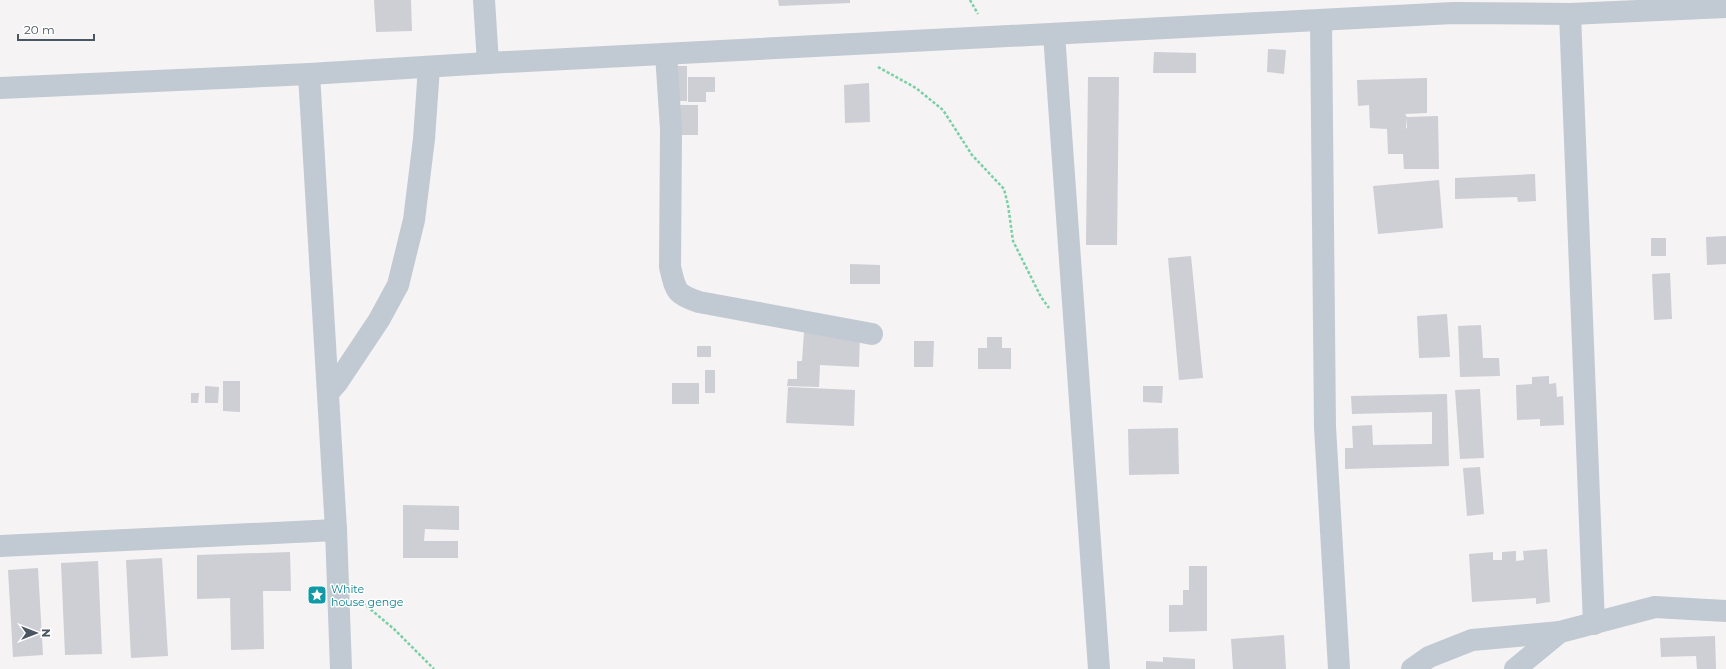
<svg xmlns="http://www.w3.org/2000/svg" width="1726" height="669" font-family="Montserrat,sans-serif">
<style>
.building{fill:#cdcfd5}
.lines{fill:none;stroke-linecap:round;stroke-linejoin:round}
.path{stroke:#7ad0a6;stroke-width:2.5;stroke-dasharray:3 2;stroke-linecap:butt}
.minor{stroke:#c1cad2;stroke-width:22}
.labels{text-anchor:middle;stroke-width:3;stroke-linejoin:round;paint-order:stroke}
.culture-label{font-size:11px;fill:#0d838f;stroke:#fff;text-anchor:start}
</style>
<rect width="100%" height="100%" fill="#f5f3f3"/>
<!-- building -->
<g class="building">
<path d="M374,0h37l1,31 -36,1z"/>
<path d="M778,0h72v3l-71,3z"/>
<path d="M1268,49l18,1 -2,24 -17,-2z"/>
<path d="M1154,52l42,1v20h-43z"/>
<rect x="672" y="66" width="15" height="35"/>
<path d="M688,77h27v15h-9v10h-18z"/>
<path d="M1088,77h31l-2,168h-31z"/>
<path d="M1427,78v35l-22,1 2,3 -1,11 -10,1 11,-1v-11l31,-1 1,53h-35l-1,-15h-15l-1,-25 -17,-1 -1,-23 -11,1 -1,-26z"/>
<path d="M869,83l1,39 -25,1 -1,-38z"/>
<rect x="677" y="105" width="21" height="30"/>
<path d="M1535,174l1,27 -18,1 -1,-5 -62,2v-21z"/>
<path d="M1439,180l4,48 -65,6 -5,-48z"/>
<path d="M1726,236v28l-19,1 -1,-28z"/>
<rect x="1651" y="238" width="15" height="18"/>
<path d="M1191,256l12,122 -24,2 -11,-122z"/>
<path d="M850,264l30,1v19h-30z"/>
<path d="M1670,273l2,46 -18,1 -2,-46z"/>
<path d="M1447,314l3,43 -31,1 -2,-42z"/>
<path d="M1481,325l2,33h16l1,18 -40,1 -2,-51z"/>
<path d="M804,332l56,2 -1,33 -39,-2 -1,22 -32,-1 1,-7h9v-18h5z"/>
<path d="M987,337h15v11h9v21h-33v-21h9z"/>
<path d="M914,341h20l-1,26h-19z"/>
<rect x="697" y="346" width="14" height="11"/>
<rect x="705" y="370" width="10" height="23"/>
<path d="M1549,376v8l7,-1 1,14 6,-1 1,29 -24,1v-7l-23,1 -1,-35 16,-1v-7z"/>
<path d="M223,381h17v31l-17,-1z"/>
<rect x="672" y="383" width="27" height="21"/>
<path d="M205,386l14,1 -1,16h-13z"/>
<path d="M1143,386h20l-1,17 -19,-1z"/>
<path d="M788,387l67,3 -1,36 -68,-3z"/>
<path d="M1480,389l4,69 -24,1 -5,-69z"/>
<path d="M191,393h8l-1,10h-7z"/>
<path d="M1447,394l2,72 -104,3v-21h8l-1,-22 20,-1 1,20 59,-1v-32l-80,2 -1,-18z"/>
<path d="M1178,428l1,46 -50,1 -1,-46z"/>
<path d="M1480,467l4,47 -17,2 -4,-48z"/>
<path d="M403,505l56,1v24l-34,-1 -1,12h34v17h-55z"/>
<path d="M1547,549l3,53 -14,2v-6l-64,4 -3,-48 24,-2v8h9v-8l14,-1v10l8,-1 -1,-9z"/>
<path d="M290,552l1,39h-28l1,58 -33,1 -1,-52 -33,1v-44z"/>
<path d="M162,558l6,98 -37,2 -5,-98z"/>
<path d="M98,561l4,93 -37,1 -4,-92z"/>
<path d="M1189,566h18v65l-38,1v-27h14v-15h6z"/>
<path d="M38,568l5,87 -30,2 -5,-87z"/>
<path d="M1284,635l2,34h-53l-2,-30z"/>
<path d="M1715,636l1,33h-19l-1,-13 -35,1 -1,-19z"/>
<path d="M1163,657l32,2v10h-49v-8l17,1z"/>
</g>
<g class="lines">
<!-- path -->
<g class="path">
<path d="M970,0l8,14"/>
<path d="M878,67l38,21 27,22 29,45 32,34 4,16 5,36 28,56 8,11"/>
<path d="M363,603l31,26 40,40"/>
</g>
<!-- minor -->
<g class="minor">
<path d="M484,0l4,63"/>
<path d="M1570,14l24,610"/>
<path d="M1321,20l4,407 14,242"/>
<path d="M1054,34l45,635"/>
<path d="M666,54l5,75 -1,138c6,24 5,27 29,35l173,32"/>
<path d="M309,74l27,456 5,139"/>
<path d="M0,88l309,-14 179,-11 965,-50 117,1 156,-7"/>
<path d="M328,393l9,-10 42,-63 19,-35 16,-65 10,-81 5,-72"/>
<path d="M0,546l336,-16"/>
<path d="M1412,669l17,-12 43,-17 88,-8"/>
<path d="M1515,669l45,-37 95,-25 71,4"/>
</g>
</g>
<!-- icons -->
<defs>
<symbol id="sight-square" viewBox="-11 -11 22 22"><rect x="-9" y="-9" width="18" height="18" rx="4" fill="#0f9aa8" stroke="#fff"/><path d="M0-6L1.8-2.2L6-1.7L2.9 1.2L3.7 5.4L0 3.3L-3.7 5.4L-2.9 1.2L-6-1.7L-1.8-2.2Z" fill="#fff"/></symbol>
</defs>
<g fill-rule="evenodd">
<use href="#sight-square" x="306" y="584" width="22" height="22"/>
</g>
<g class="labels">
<!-- culture labels -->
<g class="culture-label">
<text x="331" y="593">White<tspan x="331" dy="13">house genge</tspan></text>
</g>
</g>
<!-- north arrow -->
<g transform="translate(36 633) rotate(90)" stroke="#ffffff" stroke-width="3" paint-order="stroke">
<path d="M0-3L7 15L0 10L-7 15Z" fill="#4a5661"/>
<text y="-6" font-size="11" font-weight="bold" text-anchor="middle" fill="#4a5661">N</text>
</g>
<!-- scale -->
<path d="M18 34v6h76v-6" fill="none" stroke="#4a5661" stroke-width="2"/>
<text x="24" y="34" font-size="12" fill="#4a5661" stroke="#ffffff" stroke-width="3" paint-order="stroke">20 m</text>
</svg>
